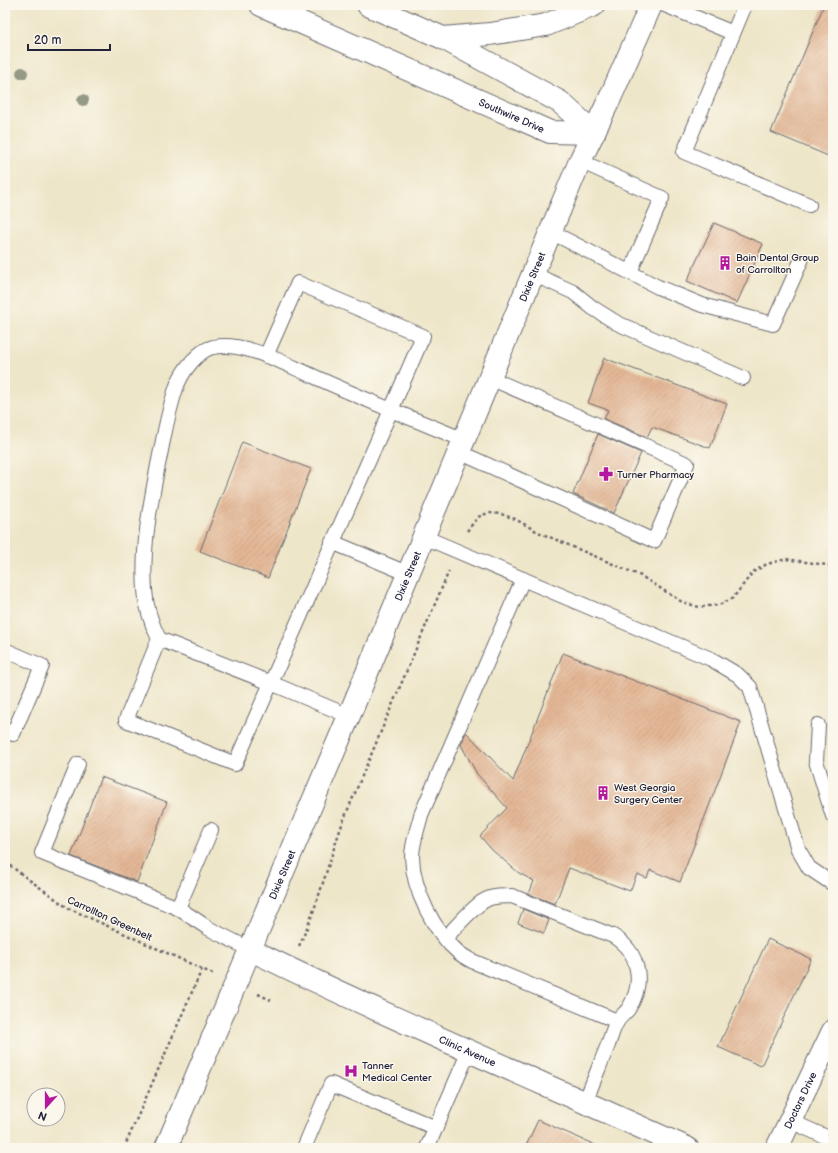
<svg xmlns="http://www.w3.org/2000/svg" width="838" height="1153" font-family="'Balsamiq Sans',sans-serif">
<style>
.building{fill:url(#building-hatch)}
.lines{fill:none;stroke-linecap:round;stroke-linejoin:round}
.lane-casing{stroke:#69676d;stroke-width:16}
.street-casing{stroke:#69676d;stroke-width:24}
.secondary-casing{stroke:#69676d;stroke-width:24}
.path{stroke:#69676d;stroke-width:2.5;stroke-dasharray:3 3;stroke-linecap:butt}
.lane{stroke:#fff;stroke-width:14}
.street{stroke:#fff;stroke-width:22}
.secondary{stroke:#fff;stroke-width:22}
.tree{fill:#959a86}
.labels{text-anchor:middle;stroke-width:3;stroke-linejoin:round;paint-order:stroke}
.street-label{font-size:10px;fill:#22223b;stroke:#fbf7ec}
.poi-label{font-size:10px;fill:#22223b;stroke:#fbf7ec;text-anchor:start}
</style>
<defs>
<pattern id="building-hatch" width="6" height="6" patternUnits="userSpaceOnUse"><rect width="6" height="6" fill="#e4b896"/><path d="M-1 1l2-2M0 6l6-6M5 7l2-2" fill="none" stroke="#c39e82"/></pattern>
</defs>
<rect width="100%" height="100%" fill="#fbf7ec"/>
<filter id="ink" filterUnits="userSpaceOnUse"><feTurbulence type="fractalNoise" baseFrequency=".025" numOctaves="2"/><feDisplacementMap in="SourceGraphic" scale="8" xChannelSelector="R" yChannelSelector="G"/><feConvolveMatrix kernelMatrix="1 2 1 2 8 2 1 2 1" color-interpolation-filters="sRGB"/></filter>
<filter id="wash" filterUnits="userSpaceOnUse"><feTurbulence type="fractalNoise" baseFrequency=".012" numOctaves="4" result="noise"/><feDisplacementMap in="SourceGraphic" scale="16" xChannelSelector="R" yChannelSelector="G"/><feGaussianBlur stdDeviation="0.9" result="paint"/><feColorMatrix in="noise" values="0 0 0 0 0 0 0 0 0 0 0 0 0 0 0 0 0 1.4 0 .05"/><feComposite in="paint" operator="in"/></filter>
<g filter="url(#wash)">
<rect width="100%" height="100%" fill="#eee6c9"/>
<g id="blocks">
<!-- building -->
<g class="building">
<path d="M824,5h9v153l-62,-26z"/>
<path d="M714,223l49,21 -26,59 -50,-22z"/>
<path d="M604,358l123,46 -17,44 -58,-21 -5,10 -43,-18 4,-9 -20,-7z"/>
<path d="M598,434l43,19 -27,60 -41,-19z"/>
<path d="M242,442l69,27 -43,109 -68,-27z"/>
<path d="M563,653l178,69 -61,160 -30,-12 -3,8 -10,-4 -7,17 -61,-23 -14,36 -26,-10 5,-13 -15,-8 -13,-11 -14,-12 -12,-14 27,-28 -30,-34 -16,-29 5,-13 47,49z"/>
<path d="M101,777l66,25 -30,80 -66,-26z"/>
<path d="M523,909l26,11 -5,13 -26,-10z"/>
<path d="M768,939l43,20 -50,107 -43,-19z"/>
<path d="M538,1120l64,28h-77z"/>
</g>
</g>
</g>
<g filter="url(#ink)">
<use href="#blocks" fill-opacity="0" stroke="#69676d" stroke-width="1"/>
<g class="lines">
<defs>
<g id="lane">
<path d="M665,5l68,28"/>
<path d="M745,5l-61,147 125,53"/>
<path d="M580,161l82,37 -32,74"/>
<path d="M551,232l107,55 44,18 71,19 28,-63"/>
<path d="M533,274l40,18 20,16 24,15 126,55"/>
<path d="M459,452l195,89 33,-77 -197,-86"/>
<path d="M424,537l287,122 27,16 12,12 48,162 11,19 24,16"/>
<path d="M332,542l77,32"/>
<path d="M523,579l-102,236c-3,13 -9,28 -9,42 1,33 22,75 47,96 4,3 9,6 13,8l145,60"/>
<path d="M159,639l-33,81 109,44 36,-81 -112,-44c-8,-16 -13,-31 -14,-49 -3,-43 5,-84 13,-125 6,-28 10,-56 20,-82 6,-14 21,-33 35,-36 32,-6 72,17 100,29 26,12 52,23 78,34l32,-74 -125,-53 -32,73"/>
<path d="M5,650l37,16 -29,68 -8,-3"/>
<path d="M349,716l-78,-33 120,-273 73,30"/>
<path d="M818,725l-2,36 17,55"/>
<path d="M78,764l-36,89 136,55"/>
<path d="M211,830l-33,78 30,20 41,21"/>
<path d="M445,938c11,-10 31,-36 45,-40 7,-2 15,-2 22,-2l101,40c26,16 32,46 16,72 -3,5 -9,8 -12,14 -4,6 -6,15 -9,23 -8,19 -15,38 -23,57"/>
<path d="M790,1121l43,19"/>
<path d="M304,1148l27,-64 105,44"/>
<path d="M427,1148l42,-97"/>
</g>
<g id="street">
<path id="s1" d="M261,5l289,127 44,1"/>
<path d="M368,5l75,33 117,64 34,31"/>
<path id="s2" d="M777,1148l56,-117"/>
</g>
<g id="secondary">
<path d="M443,38l47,-4 56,-9 48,-20"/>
<path id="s3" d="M249,949c144,71 292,133 438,199"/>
<path id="s4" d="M166,1148l183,-432 231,-555 31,-65 40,-91"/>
</g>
</defs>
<!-- lane casing -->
<use href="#lane" class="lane-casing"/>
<!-- street casing -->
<use href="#street" class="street-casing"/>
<!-- secondary casing -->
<use href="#secondary" class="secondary-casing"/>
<!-- path -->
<g class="path">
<path d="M467,531l11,-14 10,-4 13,1 14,5 23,13 103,44 41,26 17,5 20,-2 14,-7 20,-26 14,-8 19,-5 47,7"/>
<path d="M5,862l63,46 145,66"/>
<path d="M299,946c20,-42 30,-88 47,-132l103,-243"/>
<path d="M258,994l13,6"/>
<path d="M124,1148l78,-179"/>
</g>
<!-- lane -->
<use href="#lane" class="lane"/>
<!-- street -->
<use href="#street" class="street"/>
<!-- secondary -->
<use href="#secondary" class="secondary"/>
</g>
<!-- trees -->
<g class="tree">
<circle cx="22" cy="73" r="6"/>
<circle cx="83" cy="100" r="6"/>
</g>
</g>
<!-- icons -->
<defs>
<symbol id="building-bare" viewBox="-9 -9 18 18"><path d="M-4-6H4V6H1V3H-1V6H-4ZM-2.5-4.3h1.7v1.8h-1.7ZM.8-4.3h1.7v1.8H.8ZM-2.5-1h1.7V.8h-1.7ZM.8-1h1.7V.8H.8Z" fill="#b5179e" stroke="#fbf7ec" stroke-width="2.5" paint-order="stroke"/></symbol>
<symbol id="pharmacy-bare" viewBox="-9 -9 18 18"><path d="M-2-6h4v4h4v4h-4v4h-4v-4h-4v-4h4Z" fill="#b5179e" stroke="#fbf7ec" stroke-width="2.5" paint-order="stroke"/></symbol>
<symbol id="hospital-bare" viewBox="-9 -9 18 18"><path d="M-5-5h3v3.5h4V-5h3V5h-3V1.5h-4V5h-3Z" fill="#b5179e" stroke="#fbf7ec" stroke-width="2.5" paint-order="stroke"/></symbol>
</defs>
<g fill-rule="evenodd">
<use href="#building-bare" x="715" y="253" width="20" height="20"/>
<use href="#pharmacy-bare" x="596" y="464" width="20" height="20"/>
<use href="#building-bare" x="593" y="783" width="20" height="20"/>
<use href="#hospital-bare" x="341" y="1061" width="20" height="20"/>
</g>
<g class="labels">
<!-- street labels -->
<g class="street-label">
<text dy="4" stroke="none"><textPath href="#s1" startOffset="274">Southwire Drive</textPath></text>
<text dy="4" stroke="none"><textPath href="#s4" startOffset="945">Dixie Street</textPath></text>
<text dy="4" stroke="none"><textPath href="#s4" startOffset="621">Dixie Street</textPath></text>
<text dy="4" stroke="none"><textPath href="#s4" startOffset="297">Dixie Street</textPath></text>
<text transform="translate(110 918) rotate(25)" y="4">Carrollton Greenbelt</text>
<text dy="4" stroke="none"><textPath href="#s3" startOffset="241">Clinic Avenue</textPath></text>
<text dy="4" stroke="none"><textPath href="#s2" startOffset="53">Doctors Drive</textPath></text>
</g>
<!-- poi labels -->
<g class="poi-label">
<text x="736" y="261">Bain Dental Group<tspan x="736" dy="12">of Carrollton</tspan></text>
<text x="617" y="478">Turner Pharmacy</text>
<text x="614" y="791">West Georgia<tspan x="614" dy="12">Surgery Center</tspan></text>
<text x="362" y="1069">Tanner<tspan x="362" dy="12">Medical Center</tspan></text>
</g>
</g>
<!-- margin -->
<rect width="838" height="1153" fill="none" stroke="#fbf7ec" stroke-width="20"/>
<!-- north arrow -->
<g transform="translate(46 1107) rotate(201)"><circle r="19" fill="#fbf7ec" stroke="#a4a2a5"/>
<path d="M0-3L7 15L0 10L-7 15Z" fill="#b5179e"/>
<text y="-6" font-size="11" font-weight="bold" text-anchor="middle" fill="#22223b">N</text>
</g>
<!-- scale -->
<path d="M28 44v6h82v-6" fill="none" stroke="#22223b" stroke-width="2"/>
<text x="34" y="44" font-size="12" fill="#22223b" stroke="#fbf7ec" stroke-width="3" paint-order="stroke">20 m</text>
</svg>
